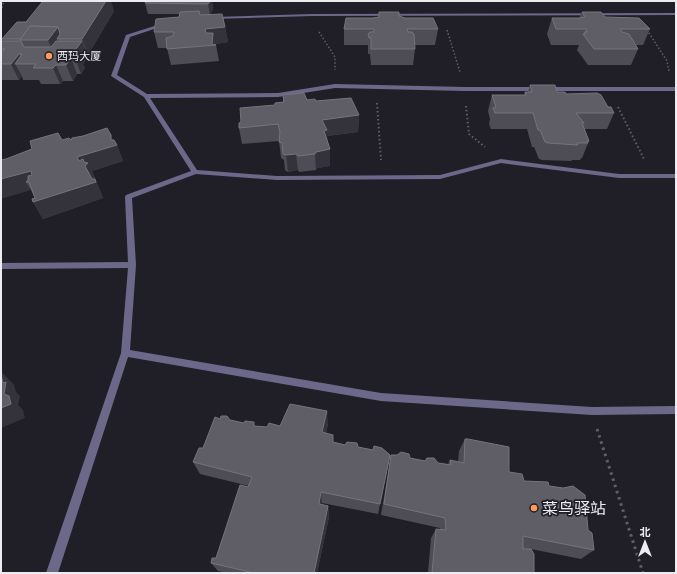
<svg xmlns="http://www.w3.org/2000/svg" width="677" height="574" font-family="Overpass,'Noto Sans SC',sans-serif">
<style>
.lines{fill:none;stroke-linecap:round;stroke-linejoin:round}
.path-far2{stroke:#605f66;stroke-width:1.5;stroke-dasharray:1.5 2;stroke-linecap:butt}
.path-far1{stroke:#605f66;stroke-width:2;stroke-dasharray:1.5 2.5;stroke-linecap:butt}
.path{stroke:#605f66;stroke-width:3;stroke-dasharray:2.5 4;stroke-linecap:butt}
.street{fill:#6c688a;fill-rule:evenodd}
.wall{fill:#4e4d56}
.shaded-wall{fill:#34333c}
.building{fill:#5f5e66;stroke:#75747c}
.poi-dot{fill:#ff9b5a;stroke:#201f27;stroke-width:1.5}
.labels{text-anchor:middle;stroke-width:3.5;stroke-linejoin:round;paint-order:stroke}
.far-poi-label{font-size:11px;fill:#ebebf0;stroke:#201f27;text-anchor:start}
.near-poi-label{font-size:16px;fill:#ebebf0;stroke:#201f27;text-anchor:start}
</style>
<rect width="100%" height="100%" fill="#201f27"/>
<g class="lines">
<!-- path-far2 -->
<g class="path-far2">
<path d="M1,11l3,-10"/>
<path d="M447,30l13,42"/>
<path d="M647,30l20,31 2,11"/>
<path d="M319,32l16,25v13"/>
</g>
<!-- path-far1 -->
<g class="path-far1">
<path d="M377,103l4,57"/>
<path d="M466,106l3,28 16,13"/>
<path d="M618,107l26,52"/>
</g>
<!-- path -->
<path class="path" d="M597,429l46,144"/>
<!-- street -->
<g class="street">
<path d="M676,13v2l-364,1 -99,3 -2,-1 2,-1 99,-3z"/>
<path d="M164,23h2v2l-36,12 -13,38 30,19 131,-1 57,-9 130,3h211v4h-211l-130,-3 -57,9 -128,1 47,72 80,6 163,-1 61,-16 118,15h57v4h-57l-118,-15 -61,16 -163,1 -81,-6 -64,24 4,67 -6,85 251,43 211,14 84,-1v8l-84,1 -211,-14 -253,-44 -70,216h-12l75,-220 7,-85 -127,1v-6l127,-1 -3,-65 1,-2 65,-24 -47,-74 -33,-21 15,-41z"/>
</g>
</g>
<!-- wall -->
<g class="wall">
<path d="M146,1h66l1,8 -3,5 15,13 3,15 -13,2v1h1l3,16 -48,4 -4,-17h-9l-4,-16 25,-15 1,-3h-32l-3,-11z"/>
<path d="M114,11l-26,44h-1l1,2 -5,7 2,4 -4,6h-4l-4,7h-10l-3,3h-19l-2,-4h-16l-1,-4 -3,4h-18v-39h2l-1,-2 24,-17z"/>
<path d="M379,12l20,4 39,13 -3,16h-20v4l-2,16h-42l-1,-11h-2v-9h-24v-16l29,-11 5,-1z"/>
<path d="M582,12l23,5 45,12 -7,16h-7l2,4 -7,16h-43l-11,-15 2,-5h-28l-4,-11 5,-16h27z"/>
<path d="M530,85l36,9 42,13 6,6 -7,16h-23l5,12 -7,17h-1l-1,2h-8l-1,1 -29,-1 -3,-1 -5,-12h-2l-5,-18h-36l-2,-5 1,-5 -2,-8 4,-16h32l1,-3h3z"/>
<path d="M283,95l33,6 43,14 -1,17 -31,4 3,30 -13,2 -1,2 -17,2 -1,-2 -10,2 -3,-2 -1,-10 -3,-2 -2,-17 -37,3 -3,-16 36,-23v-2l8,-1z"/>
<path d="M62,140h51l4,5 6,16 -31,10 11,27 -60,21 -10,-17 2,-4 -4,-8 -25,-31z"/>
<path d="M220,419l10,1 25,6 12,1 61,-3 -2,9 7,9 57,13 -12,59 -56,-11v1l6,2 1,11 -12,56h-90l-9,-2 -7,-8 5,-5 33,-72 -49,-12 -7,-12 10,-14z"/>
<path d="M465,439l44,33 15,9 25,5 39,44 6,20 -13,9 -50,-10 3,24h-106l3,-35 5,-9h4v-1l-59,-13 10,-60 47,8 10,1 2,-4 8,2 1,-11z"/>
</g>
<!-- shaded-wall -->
<g class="shaded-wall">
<path d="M106,1h5l3,10 -26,44 -6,-16z"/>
<path d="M210,1h2l1,8 -3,6 -2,-11z"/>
<path d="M58,27l4,12h-5l7,16 -6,8 -10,-23z"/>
<path d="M225,27l3,15 -13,2v1l-7,1 -3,-17z"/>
<path d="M82,41l6,16 -5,7 2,4 -4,6 -6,-16 -1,-6z"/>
<path d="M19,54l4,10h-8l7,12 -3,4 -8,-16z"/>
<path d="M71,58l6,16 -4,7 -7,-16z"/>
<path d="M56,65l7,16 -3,3 -7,-16z"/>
<path d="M359,115l-1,17 -31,4v11l-5,-27z"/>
<path d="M111,135l4,10h2l6,16 -31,10 11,27 -60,21 -10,-17 60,-20 -14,-21 -2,-4 34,-17z"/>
<path d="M330,149v17l-13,2 -1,2 -1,-16 1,-2z"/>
<path d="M296,154l2,16 -10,2 -2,-17z"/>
<path d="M31,171l9,17 -11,-6h-3l5,8 -30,9v-20z"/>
<path d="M1,371l13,14 2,7 4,4 -2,9 5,5 2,8 -24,10v-20l2,-25z"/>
<path d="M327,411l1,13 -5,21 -1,-13z"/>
<path d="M321,492l1,11 -2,11 -1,-10z"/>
<path d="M328,506l1,11 -12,56h-3z"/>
</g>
<!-- building -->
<g class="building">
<path d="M43,1h63l-24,38h-25l3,-5 -2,-7 -28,-1 -9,13h-19l15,-17h9z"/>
<path d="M146,1h64l-2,3 -63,-1z"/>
<path d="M199,11l1,4 22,-1 3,13 -20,2 1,4h7l-1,11 4,1 -49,4 -1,-11 7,-2 1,-4h-20l2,-13 23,-2 1,-5z"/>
<path d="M379,12h20v4l6,2h28l5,11h-31l1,3h4l2,2 1,15h-44v-11h-2l-1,-4 2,-2h4v-3h-30l2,-11h27l6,-1z"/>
<path d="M582,12h19l4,5 34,1 11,11h-30l2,3 7,2 9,15h-44l-11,-15h2l-1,-2h3l-1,-3h-30l-4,-11h28l5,-1z"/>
<path d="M30,26l28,1 -10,13h-28z"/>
<path d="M1,41h20l3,6h27l5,-6h26l-8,11h5l-4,6h-4l-5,7h-10l-3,3h-20l3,-4h-21l7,-10h-3l-8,10h-10v-13h2l2,-2h-4z"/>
<path d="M530,85h25l2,7h8l1,2 31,-1 4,2 7,12h3l3,6h-38l8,10h-2l7,18h-2l1,2h-11l1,2 -30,-2 -3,-1 -5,-12h-2l-5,-17h-38l-2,-5 3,-1 -4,-12h34l-1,-3h7z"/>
<path d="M304,93l3,7 8,-1 1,2 35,-3 8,17 -37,5 5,10 -3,1 6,18 -14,3 -1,2 -17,2 -2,-2 -10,1 -3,-1 -1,-11 -3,-1 1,-10 -2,-8 -39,4v-5l2,-1 -1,-14 35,-3v-2l9,-1 -1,-7z"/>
<path d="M107,128l4,7v5h3l3,5 -40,12 2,4 4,-2 1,3 4,1 -3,3 7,13h3l1,3 -63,20 -1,-3 3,-1 -6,-16h-3l2,-2v-4l4,-1 -1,-4 -30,8v-19l5,-1 26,-10 -2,-8 28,-8 4,7 7,-2 2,2 1,-2 11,-2z"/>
<path d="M1,374l2,9 3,-1 -2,12 5,2 2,8 -10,4z"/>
<path d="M290,404l37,7 -5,21 11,3v7l12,3 2,-3 10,1 1,4 15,3 1,-4 8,2 8,7 -10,49 -59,-12 -2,12 9,2 -14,67h-60l-43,-10 1,-5h4l24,-73 8,2 4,-10 -59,-15 6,-14h4l12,-31 5,2 1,-3h6l3,4 14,3 1,-2 9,1v4l13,1 2,-4 11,3z"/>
<path d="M465,439h3l41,8v25l13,2 2,7 24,1 1,4 14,2 10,-2 12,9 3,35 4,3 2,17 -71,-14v13h8l3,5v19h-102l4,-44 10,1 -1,-12 -61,-14 7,-49h6l4,-3 8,2 1,4 15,3 2,-3h7l4,5 13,2 -1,-5 14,3z"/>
</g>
<!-- markers -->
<g class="poi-dot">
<circle cx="49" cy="56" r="4"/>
<circle cx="534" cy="508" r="4"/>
</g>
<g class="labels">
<!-- far-poi labels -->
<g class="far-poi-label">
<text x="57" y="60">西玛大厦</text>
</g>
<!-- near-poi labels -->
<g class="near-poi-label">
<text x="542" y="514">菜鸟驿站</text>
</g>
</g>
<!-- border -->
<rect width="677" height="574" fill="none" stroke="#ebebf0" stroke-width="4"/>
<!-- north arrow -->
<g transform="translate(645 542)" stroke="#201f27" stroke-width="3" paint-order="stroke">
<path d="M0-3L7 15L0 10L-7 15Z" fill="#ebebf0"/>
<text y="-6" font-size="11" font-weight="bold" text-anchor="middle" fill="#ebebf0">北</text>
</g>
</svg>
